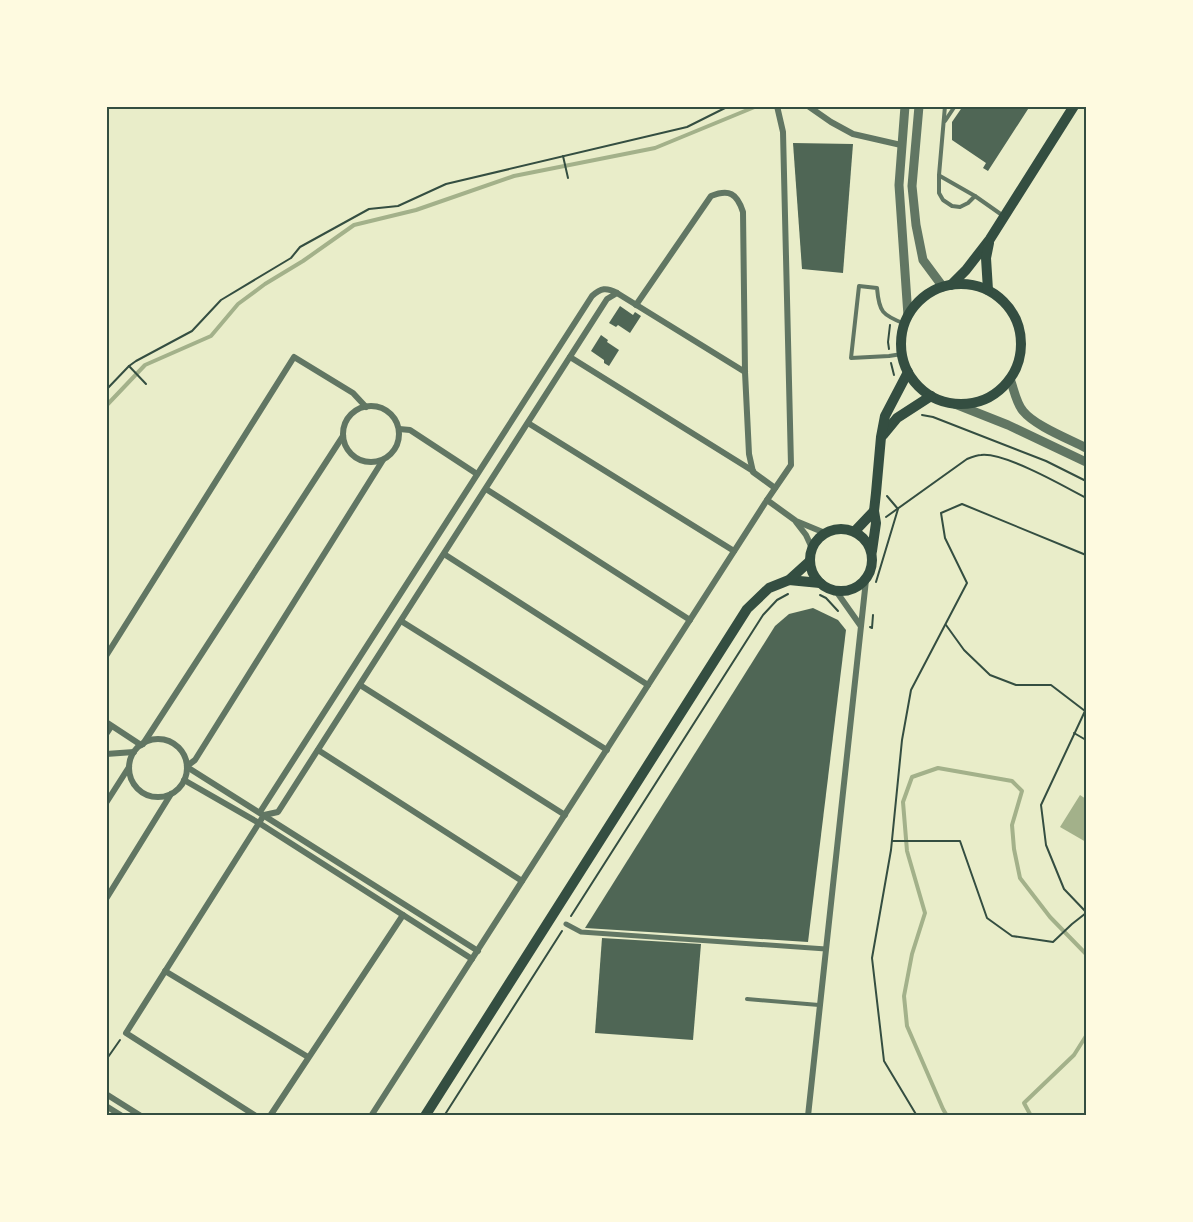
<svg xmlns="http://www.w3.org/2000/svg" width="1193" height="1222" font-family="Lora,serif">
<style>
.water{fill:#a3b18a}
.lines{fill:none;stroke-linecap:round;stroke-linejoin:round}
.stream{stroke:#a3b18a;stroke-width:4}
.building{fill:#4f6655}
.path{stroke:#344e41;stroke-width:2}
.service{stroke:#617663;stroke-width:4}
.pedestrian{stroke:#617663;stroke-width:5}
.minor{stroke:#617663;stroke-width:6}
.tertiary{stroke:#617663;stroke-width:9}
.secondary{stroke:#344e41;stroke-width:10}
.neatline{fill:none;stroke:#344e41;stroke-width:2}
</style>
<rect width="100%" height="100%" fill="#e9edc9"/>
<!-- water -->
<path class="water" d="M1080,795l6,4v43l-26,-15z"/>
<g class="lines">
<!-- stream -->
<g class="stream">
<path d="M1086,115v11"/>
<path d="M106,406l39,-41 66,-29 27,-32 27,-20 38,-23 51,-36 62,-15 98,-34 141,-28 102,-42"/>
<path d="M947,1116l-4,-7 -36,-83 -3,-30 8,-42 13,-41 -18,-62 -4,-49 9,-25 26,-9 74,13 10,10 -10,34 2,24 6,29 30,39 36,37"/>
<path d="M1031,1116l-7,-13 50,-48 12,-19"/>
</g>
</g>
<!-- building -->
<g class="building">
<path d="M963,106h67l-42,65 -5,-3 3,-5 -34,-23v-18z"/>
<path d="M793,143l60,1 -10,129 -41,-4z"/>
<path d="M620,306l13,9 2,-3 6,4 -11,17 -12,-8 -2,2 -7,-4z"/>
<path d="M601,335l7,5 -1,2 12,8 -10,16 -5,-3v-3l-13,-9z"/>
<path d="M813,608l25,12 8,10 -38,312 -223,-14 190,-302 14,-12z"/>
<path d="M602,938l99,6 -8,96 -98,-7z"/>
</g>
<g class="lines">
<!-- path -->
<g class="path">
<path d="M563,156l5,22"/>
<path d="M889,349l-1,-7 2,-17"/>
<path d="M891,363l3,12"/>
<path d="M129,366l17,18"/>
<path d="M106,390l23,-24 7,-5 56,-30 29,-31 70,-42 9,-11 69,-38 29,-3 48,-22 241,-57 42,-21"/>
<path d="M922,415l11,2 113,44 40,20"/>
<path d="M886,517l81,-58c5,-2 10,-4 14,-4 23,-3 83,31 105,43"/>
<path d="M876,582l22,-73 -11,-13"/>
<path d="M820,595l6,3 12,13"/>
<path d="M946,625l18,25 26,25 26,10h35l34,26 -44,94 5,40 18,44 22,23"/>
<path d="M870,627l2,1 1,-13"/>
<path d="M1074,733l12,7"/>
<path d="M892,841h68l27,77 25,18 41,6 19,-18 14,-11"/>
<path d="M571,916l192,-301 14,-15 11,-6"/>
<path d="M106,1060l14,-20"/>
<path d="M444,1116l118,-185"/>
<path d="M917,1116l-33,-55 -12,-103 19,-108 11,-110 9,-50 56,-107 -22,-45 -4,-25 21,-9 124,51"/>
</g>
<!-- service -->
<g class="service">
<path d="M945,106l-6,69v18l4,7 9,6 8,1 8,-4 7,-7"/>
<path d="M945,121l10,-15"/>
<path d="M940,176l35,20 27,19"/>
<path d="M902,354l-13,2 -38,2 8,-72 18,2c2,24 5,27 28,36"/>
<path d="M747,999l72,6"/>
</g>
<!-- pedestrian -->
<g class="pedestrian">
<path d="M106,735l6,-9"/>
<path d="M566,924l15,8 245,17"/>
</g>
<!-- minor -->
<g class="minor">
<path d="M777,106l6,26 8,333 -24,35 29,21 29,12"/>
<path d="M808,106l23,16 22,12 48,11"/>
<path d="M636,305l75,-109c18,-7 26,-3 32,16l2,160 4,82 4,18 22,16"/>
<path d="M570,357l183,114"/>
<circle cx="371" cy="434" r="28"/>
<path d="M528,423l206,128"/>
<path d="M399,429l11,1 67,44"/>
<path d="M486,489l204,131"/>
<path d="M796,522l10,13 6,13"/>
<path d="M444,554l204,131"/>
<path d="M836,591l24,34"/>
<path d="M401,621l206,129"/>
<path d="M106,656l188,-299 59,36 13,14"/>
<path d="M360,685l205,130"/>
<path d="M106,722l35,23"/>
<circle cx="158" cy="768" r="29"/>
<path d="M143,744l200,-308"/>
<path d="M318,750l204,131"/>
<path d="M106,754l28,-2"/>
<path d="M187,766l8,-6 188,-300"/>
<path d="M187,767l291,184"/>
<path d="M184,780l75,43 213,136"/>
<path d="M106,803l23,-36"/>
<path d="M260,812l332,-516c9,-8 14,-9 25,-3l128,79"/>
<path d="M106,899l65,-105"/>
<path d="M165,971l143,86"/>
<path d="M106,1094l35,22"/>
<path d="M106,1106l16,10"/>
<path d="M256,1116l-130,-83 133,-210 5,-8 14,-3 329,-513 10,-6"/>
<path d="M270,1116l133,-201"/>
<path d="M371,1116l396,-616"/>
<path d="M808,1116l58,-536"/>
</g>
<!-- tertiary -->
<g class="tertiary">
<path d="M905,106l-6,79 9,131"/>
<path d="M919,106l-7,80 4,39 7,35 20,27"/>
<path d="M1010,379c4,10 6,24 13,32 12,15 46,28 63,37"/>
<path d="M955,404l53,21 78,37"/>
</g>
<!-- secondary -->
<g class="secondary">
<circle cx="961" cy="344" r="60"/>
<path d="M951,285l15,-15 24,-31 84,-133"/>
<path d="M988,290l-2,-32 3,-15"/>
<path d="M883,435l14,-17 34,-22"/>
<circle cx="841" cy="560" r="31"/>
<path d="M855,531l19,-20"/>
<path d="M872,551l4,-28 -2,-12 2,-18 5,-56 4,-21 23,-44"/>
<path d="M789,580l31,3"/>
<path d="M425,1116l322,-507 22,-21 20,-8 21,-19"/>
</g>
</g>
<!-- border -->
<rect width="1193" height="1222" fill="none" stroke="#fefae0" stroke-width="216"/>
<rect x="108" y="108" width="977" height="1006" class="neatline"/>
</svg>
